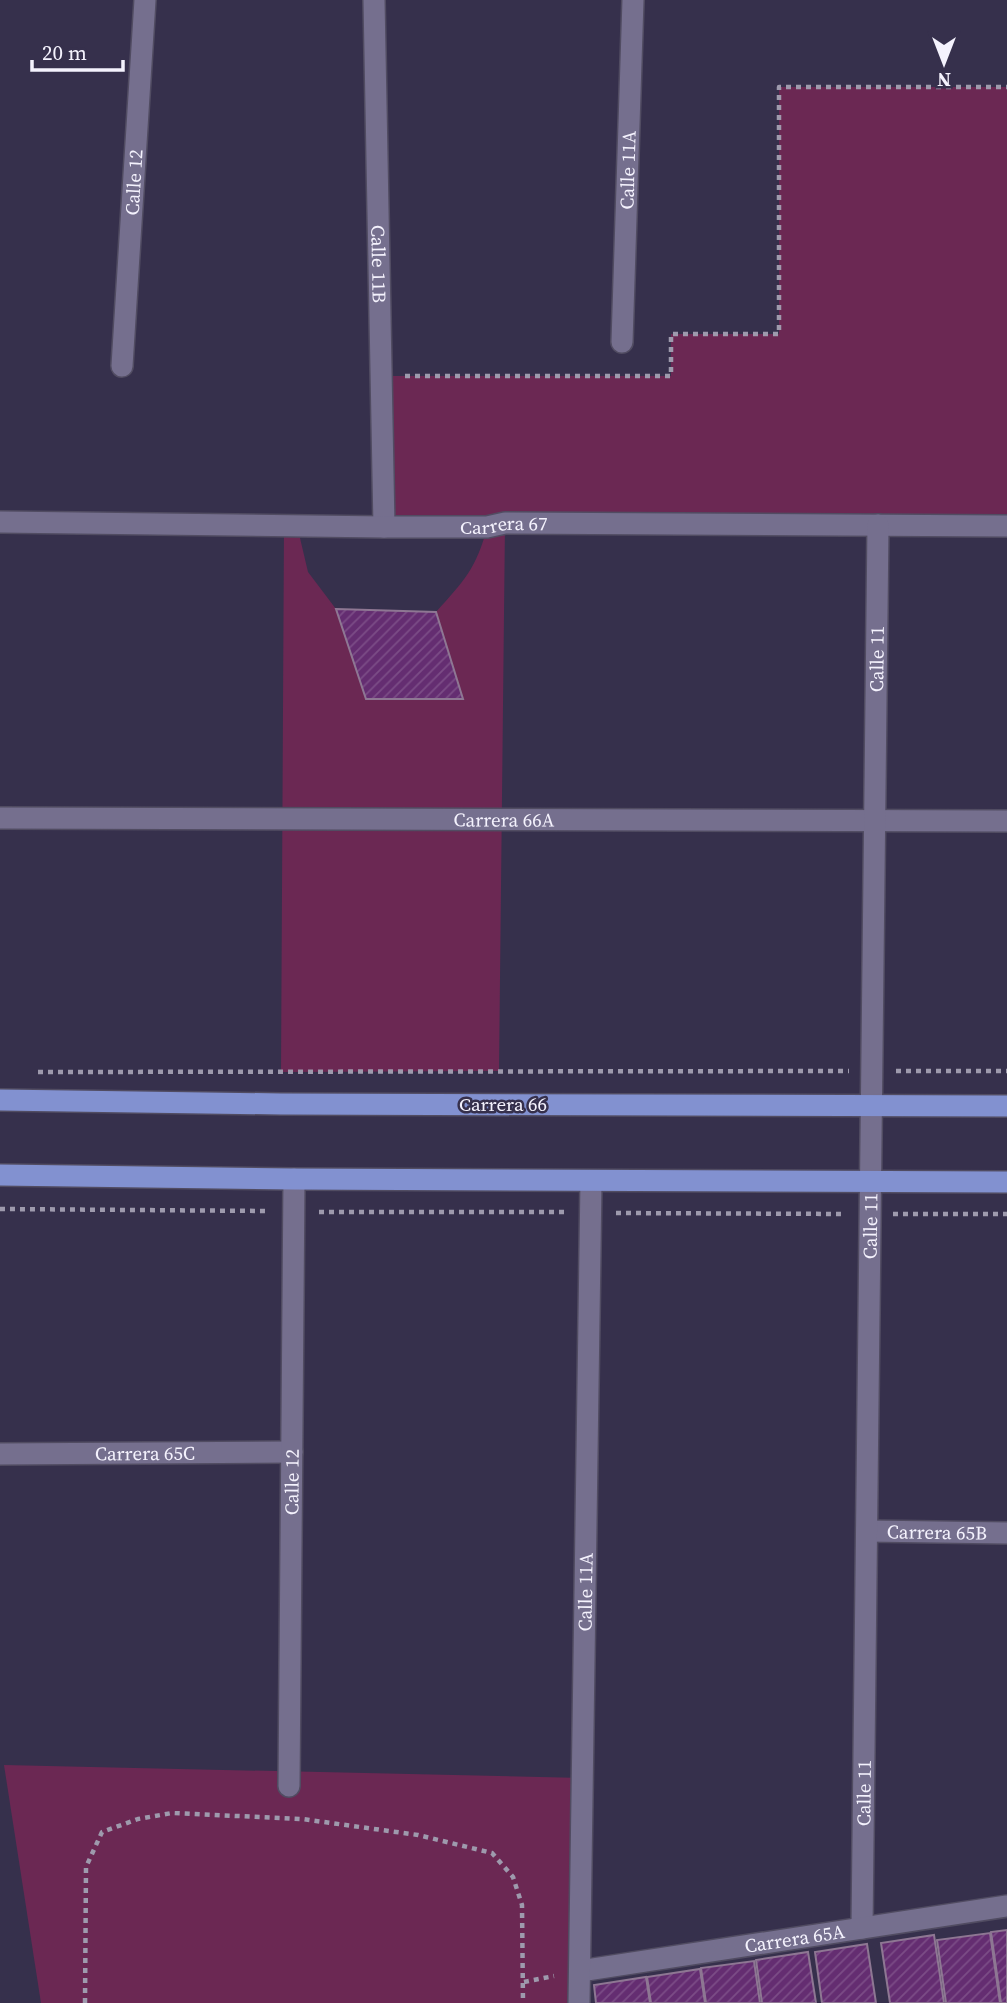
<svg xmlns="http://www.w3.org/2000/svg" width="1007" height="2003" font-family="'Source Serif 4',serif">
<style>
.park{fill:#6b2853}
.building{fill:url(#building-hatch);stroke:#8e7793;stroke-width:2}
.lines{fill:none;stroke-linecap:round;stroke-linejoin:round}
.minor-casing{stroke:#514c62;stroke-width:24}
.major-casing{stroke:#514c62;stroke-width:24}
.path{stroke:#9e9aad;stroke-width:4.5;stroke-dasharray:5 5;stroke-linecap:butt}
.minor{stroke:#756f8e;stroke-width:21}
.major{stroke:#8291d0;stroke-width:21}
.labels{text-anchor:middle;stroke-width:5;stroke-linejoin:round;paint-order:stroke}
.street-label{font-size:19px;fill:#f4f2fd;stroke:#36304c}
</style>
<defs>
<pattern id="building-hatch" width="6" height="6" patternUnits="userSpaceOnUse" patternTransform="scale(1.75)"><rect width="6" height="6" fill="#642d71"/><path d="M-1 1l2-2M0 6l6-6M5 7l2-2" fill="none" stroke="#7b4c86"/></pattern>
</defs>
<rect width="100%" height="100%" fill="#36304c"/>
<!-- park -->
<g class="park">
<path d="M779,87h228v439l-502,-3 -6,548 -218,1 3,-546h16v12l8,34 28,37 30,90h97l-27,-87c27,-30 41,-44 51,-85h-103l-3,-151h290v-42h108z"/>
<path d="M4,1765l579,13 -4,225h-538z"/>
</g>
<!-- building -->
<g class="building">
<path d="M336,609l100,3 27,87h-97z"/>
<path d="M1007,1930v73h-6l-10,-71z"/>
<path d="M990,1933l10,70h-54l-9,-63z"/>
<path d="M934,1935l10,68h-54l-9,-60z"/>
<path d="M867,1944l9,59h-54l-7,-51z"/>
<path d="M808,1952l8,51h-54l-6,-43z"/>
<path d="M754,1961l6,42h-54l-5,-35z"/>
<path d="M700,1969l5,34h-54l-4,-26z"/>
<path d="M646,1977l4,26h-54l-2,-18z"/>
</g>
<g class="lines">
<defs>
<g id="minor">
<path id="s1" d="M374,0l10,527"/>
<path id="s2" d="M622,342l11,-342"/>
<path id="s3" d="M122,366l23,-366"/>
<path id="s4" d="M0,522l384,5h103l18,-4 502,3"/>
<path id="s5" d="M0,818l1007,3"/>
<path id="s6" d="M0,1454l292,-2"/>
<path id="s7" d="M867,1531l140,2"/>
<path id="s8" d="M289,1786l5,-607"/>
<path id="s9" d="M862,1928l16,-1403"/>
<path id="s10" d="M580,1971l427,-65"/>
<path id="s11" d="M579,2003l12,-822"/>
</g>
<g id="major">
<path d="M0,1100l281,4 726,2"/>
<path d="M0,1175l294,4 713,3"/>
</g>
</defs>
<!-- minor casing -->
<use href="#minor" class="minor-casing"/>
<!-- major casing -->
<use href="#major" class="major-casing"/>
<!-- path -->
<g class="path">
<path d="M405,376h266v-42h108v-247h228"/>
<path d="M896,1071h111"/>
<path d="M38,1072l811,-1"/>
<path d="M0,1209l269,2"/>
<path d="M319,1212h247"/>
<path d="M616,1213l229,1"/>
<path d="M893,1214h114"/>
<path d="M524,1982l30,-6"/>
<path d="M85,2003l1,-136 16,-35 36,-13 34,-6 130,6 116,16 74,18 21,24 9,28 1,98"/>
</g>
<!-- minor -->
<use href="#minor" class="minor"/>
<!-- major -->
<use href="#major" class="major"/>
</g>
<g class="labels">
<!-- street labels -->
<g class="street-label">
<text dy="7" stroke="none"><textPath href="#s2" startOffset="172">Calle 11A</textPath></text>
<text dy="7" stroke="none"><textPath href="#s3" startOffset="184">Calle 12</textPath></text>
<text dy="7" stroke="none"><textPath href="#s1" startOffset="264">Calle 11B</textPath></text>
<text dy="7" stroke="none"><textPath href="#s4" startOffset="504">Carrera 67</textPath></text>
<text dy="7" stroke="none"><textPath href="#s9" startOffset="1269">Calle 11</textPath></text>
<text dy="7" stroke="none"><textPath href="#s5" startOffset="504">Carrera 66A</textPath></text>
<text x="503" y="1111">Carrera 66</text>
<text dy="7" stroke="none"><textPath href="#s9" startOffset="702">Calle 11</textPath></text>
<text dy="7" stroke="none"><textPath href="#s6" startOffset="145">Carrera 65C</textPath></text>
<text dy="7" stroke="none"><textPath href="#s8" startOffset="304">Calle 12</textPath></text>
<text dy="7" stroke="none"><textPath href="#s7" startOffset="70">Carrera 65B</textPath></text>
<text dy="7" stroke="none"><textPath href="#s11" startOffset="411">Calle 11A</textPath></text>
<text dy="7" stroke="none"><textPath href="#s9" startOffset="135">Calle 11</textPath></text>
<text dy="7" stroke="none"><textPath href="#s10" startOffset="217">Carrera 65A</textPath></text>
</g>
</g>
<!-- north arrow -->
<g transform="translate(944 63) rotate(180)" stroke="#36304c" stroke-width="5" paint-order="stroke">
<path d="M0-5L12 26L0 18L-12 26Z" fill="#f4f2fd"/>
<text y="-10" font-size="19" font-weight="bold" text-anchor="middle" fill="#f4f2fd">N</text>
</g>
<!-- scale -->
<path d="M32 60v10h91v-10" fill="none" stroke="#f4f2fd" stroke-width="3.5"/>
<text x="42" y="60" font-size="21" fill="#f4f2fd" stroke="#36304c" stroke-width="5" paint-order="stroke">20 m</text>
</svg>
